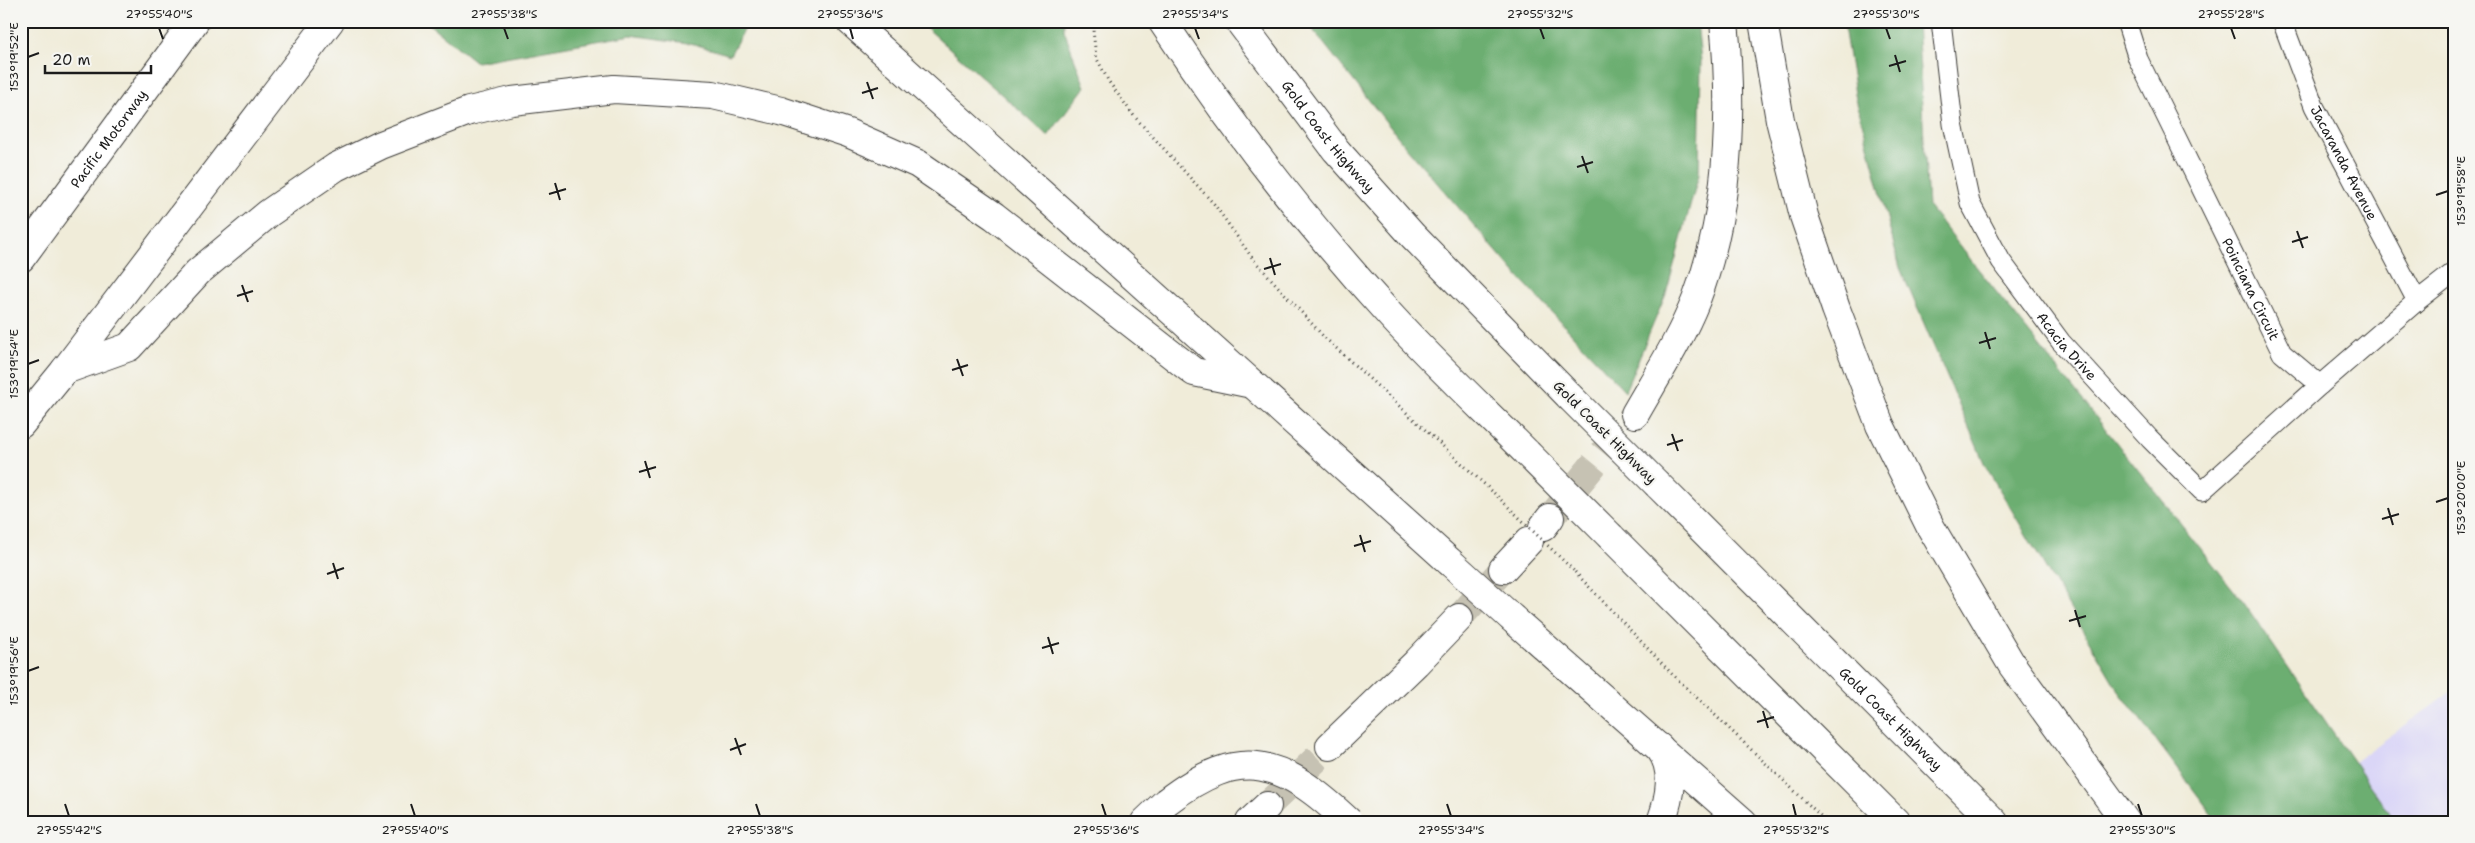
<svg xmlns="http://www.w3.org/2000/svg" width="2475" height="843" font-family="'Shantell Sans',sans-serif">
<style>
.built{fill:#dad6f7}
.forest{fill:#6cae71;stroke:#446546}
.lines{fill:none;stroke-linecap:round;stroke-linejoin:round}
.highway-tunnel{stroke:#c6c2b3;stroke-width:28;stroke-dasharray:28 14;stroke-linecap:butt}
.lane-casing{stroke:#3c3b38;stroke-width:21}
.highway-casing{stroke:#3c3b38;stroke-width:30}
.path{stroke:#3c3b38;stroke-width:3;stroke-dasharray:1 4;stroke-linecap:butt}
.lane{stroke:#fff;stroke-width:19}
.highway{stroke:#fff;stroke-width:28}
.highway-bridge-casing{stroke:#3c3b38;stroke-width:30;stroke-linecap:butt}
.path-bridge{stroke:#3c3b38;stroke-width:3;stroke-dasharray:1 4;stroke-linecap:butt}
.highway-bridge{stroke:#fff;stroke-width:28}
.ticks{fill:none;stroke:#1c1c1c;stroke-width:2}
.labels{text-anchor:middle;stroke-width:4.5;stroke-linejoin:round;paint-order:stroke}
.street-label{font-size:14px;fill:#1c1c1c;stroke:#f6f6f2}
.neatline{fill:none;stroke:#1c1c1c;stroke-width:2}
.ticks-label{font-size:12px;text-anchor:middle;fill:#1c1c1c}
</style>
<rect width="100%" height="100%" fill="#f6f6f2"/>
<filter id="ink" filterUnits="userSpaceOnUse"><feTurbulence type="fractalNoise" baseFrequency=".02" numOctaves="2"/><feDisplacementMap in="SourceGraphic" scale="10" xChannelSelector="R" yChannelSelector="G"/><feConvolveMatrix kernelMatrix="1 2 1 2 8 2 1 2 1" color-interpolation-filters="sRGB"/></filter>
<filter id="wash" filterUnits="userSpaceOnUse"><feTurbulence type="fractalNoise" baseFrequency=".0096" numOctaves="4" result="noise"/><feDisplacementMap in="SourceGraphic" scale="20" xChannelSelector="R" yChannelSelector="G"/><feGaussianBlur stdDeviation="1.12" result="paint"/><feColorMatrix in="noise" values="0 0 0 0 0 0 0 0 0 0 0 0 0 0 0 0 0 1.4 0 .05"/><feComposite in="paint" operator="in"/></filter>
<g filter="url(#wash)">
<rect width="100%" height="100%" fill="#f0ecd9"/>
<!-- built -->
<path class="built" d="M2454,690v132h-59l-41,-60z"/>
<!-- forest -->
<g class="forest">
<path d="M425,21h323l-18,34 -36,-11 -63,-9 -155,27z"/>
<path d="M919,21h145v9l21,57 -37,49z"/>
<path d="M1306,21h391l4,40 -2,113 -33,120 -41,97 -109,-117 -110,-127z"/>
<path d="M1843,21h74l11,185 316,397 151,219h-177l-100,-132 -133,-225 -85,-197 -44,-169z"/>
</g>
</g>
<g filter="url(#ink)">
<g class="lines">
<!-- highway-tunnel -->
<g class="highway-tunnel">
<path d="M1550,518l85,-104"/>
<path d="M1459,618l44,-49"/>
<path d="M1267,806l63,-60"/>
</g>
<defs>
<g id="lane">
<path id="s1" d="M1941,21l12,103 17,79 31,58 60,81 89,97 52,52 118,-106"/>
<path id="s2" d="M2126,21l12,38 144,294 38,32 97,-84 37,-29"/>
<path id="s3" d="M2282,21l32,85 103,195"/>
</g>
<g id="highway">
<path d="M850,21l600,541"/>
<path d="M1162,21c69,105 145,203 229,295 44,48 91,92 136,137"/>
<path id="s4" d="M1239,21l97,129 77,86 157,161"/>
<path d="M1763,21l17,99 24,96 32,93 44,116 50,101 82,139 114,157"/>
<path id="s5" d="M21,258l174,-237"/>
<path d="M65,370l64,-23 69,-75 71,-59 67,-46 45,-22 88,-34 43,-10 102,-12 99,6 68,16 67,22 70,31 76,52 200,156 58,12"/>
<path d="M1635,414c21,-37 45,-74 61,-114 34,-89 37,-186 28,-279"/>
<path d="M21,424l44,-54 265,-349"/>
<path id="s6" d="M1658,485l336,337"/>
<path d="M1543,527l7,-9"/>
<path d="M1611,537l285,285"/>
<path d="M1503,569l26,-28"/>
<path d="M1513,619l230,203"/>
<path d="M1330,746l86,-83 43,-45"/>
<path d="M1659,747c17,23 11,50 2,75"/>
<path d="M1145,822l21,-20"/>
<path d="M1250,822l17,-16"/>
</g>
</defs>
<!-- lane casing -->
<use href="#lane" class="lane-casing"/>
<!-- highway casing -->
<use href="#highway" class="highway-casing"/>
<!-- path -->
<g class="path">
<path d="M1092,21l4,36 13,25 25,34 80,88 39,55 71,78 170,156"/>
<path d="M1575,572l97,102 155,148"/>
</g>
<!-- lane -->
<use href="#lane" class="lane"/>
<!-- highway -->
<use href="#highway" class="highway"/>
<defs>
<g id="highway-bridge">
<path d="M1570,397l88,88"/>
<path d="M1527,453l84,84"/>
<path d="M1450,562l63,57"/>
<path d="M1166,802c76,-59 117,-42 183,20"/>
</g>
</defs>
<!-- highway-bridge casing -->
<use href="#highway-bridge" class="highway-bridge-casing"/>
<!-- path-bridge -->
<path class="path-bridge" d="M1494,493l81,79"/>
<!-- highway-bridge -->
<use href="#highway-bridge" class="highway-bridge"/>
</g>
</g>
<!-- ticks -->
<path class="ticks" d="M159,28l4,11M504,28l4,11M850,28l3,11M1195,28l4,11M1540,28l4,11M1886,28l4,11M2231,28l4,11M1895,55l5,17M28,57l11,-4M1889,66l17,-5M867,82l6,17M862,93l16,-5M1582,156l6,17M1577,167l16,-5M555,183l5,17M549,194l17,-5M2436,195l12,-4M2297,231l6,17M2292,242l16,-5M1270,258l5,17M1264,269l17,-5M242,285l6,17M237,296l16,-5M1985,332l5,17M1979,343l17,-5M957,359l6,17M28,364l11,-4M952,370l16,-5M1672,434l6,17M1667,445l16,-5M645,461l5,17M639,472l17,-5M2436,502l12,-4M2388,508l5,17M2382,519l17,-5M1360,535l5,17M1354,546l17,-5M333,563l5,16M327,574l17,-6M2075,610l5,17M2069,621l17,-5M1048,637l5,17M1042,648l17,-5M28,671l11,-4M1763,711l5,17M1757,722l17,-5M735,738l6,17M730,750l16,-6M65,804l4,12M411,804l4,12M756,804l4,12M1102,804l4,12M1447,804l4,12M1793,804l3,12M2138,804l4,12"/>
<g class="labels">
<!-- street labels -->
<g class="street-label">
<text dy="5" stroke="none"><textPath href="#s4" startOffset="146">Gold Coast Highway</textPath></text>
<text dy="5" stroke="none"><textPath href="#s5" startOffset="148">Pacific Motorway</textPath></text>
<text dy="5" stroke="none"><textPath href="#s3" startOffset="155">Jacaranda Avenue</textPath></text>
<text dy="5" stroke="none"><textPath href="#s2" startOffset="296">Poinciana Circuit</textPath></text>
<text dy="5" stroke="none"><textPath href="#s1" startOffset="358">Acacia Drive</textPath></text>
<text transform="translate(1605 432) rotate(45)" y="5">Gold Coast Highway</text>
<text dy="5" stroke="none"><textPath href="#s6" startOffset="330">Gold Coast Highway</textPath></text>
</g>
</g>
<!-- margin -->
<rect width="2475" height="843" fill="none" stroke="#f6f6f2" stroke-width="55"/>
<!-- scale -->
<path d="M45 65v8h106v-8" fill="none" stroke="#1c1c1c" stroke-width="2.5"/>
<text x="52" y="65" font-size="15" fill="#1c1c1c" stroke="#f6f6f2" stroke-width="4" paint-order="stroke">20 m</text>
<rect x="28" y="28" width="2420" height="788" class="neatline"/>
<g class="ticks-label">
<text x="159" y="18">27°55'40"S</text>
<text x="504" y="18">27°55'38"S</text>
<text x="850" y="18">27°55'36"S</text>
<text x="1195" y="18">27°55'34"S</text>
<text x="1540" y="18">27°55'32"S</text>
<text x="1886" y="18">27°55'30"S</text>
<text x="2231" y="18">27°55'28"S</text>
<text transform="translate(14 57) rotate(-90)" y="4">153°19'52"E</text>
<text transform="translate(2461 191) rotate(-90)" y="4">153°19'58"E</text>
<text transform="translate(14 364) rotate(-90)" y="4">153°19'54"E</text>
<text transform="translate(2461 498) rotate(-90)" y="4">153°20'00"E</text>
<text transform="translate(14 671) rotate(-90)" y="4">153°19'56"E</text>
<text x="69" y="834">27°55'42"S</text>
<text x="415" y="834">27°55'40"S</text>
<text x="760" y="834">27°55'38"S</text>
<text x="1106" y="834">27°55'36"S</text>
<text x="1451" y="834">27°55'34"S</text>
<text x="1796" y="834">27°55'32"S</text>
<text x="2142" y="834">27°55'30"S</text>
</g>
</svg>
